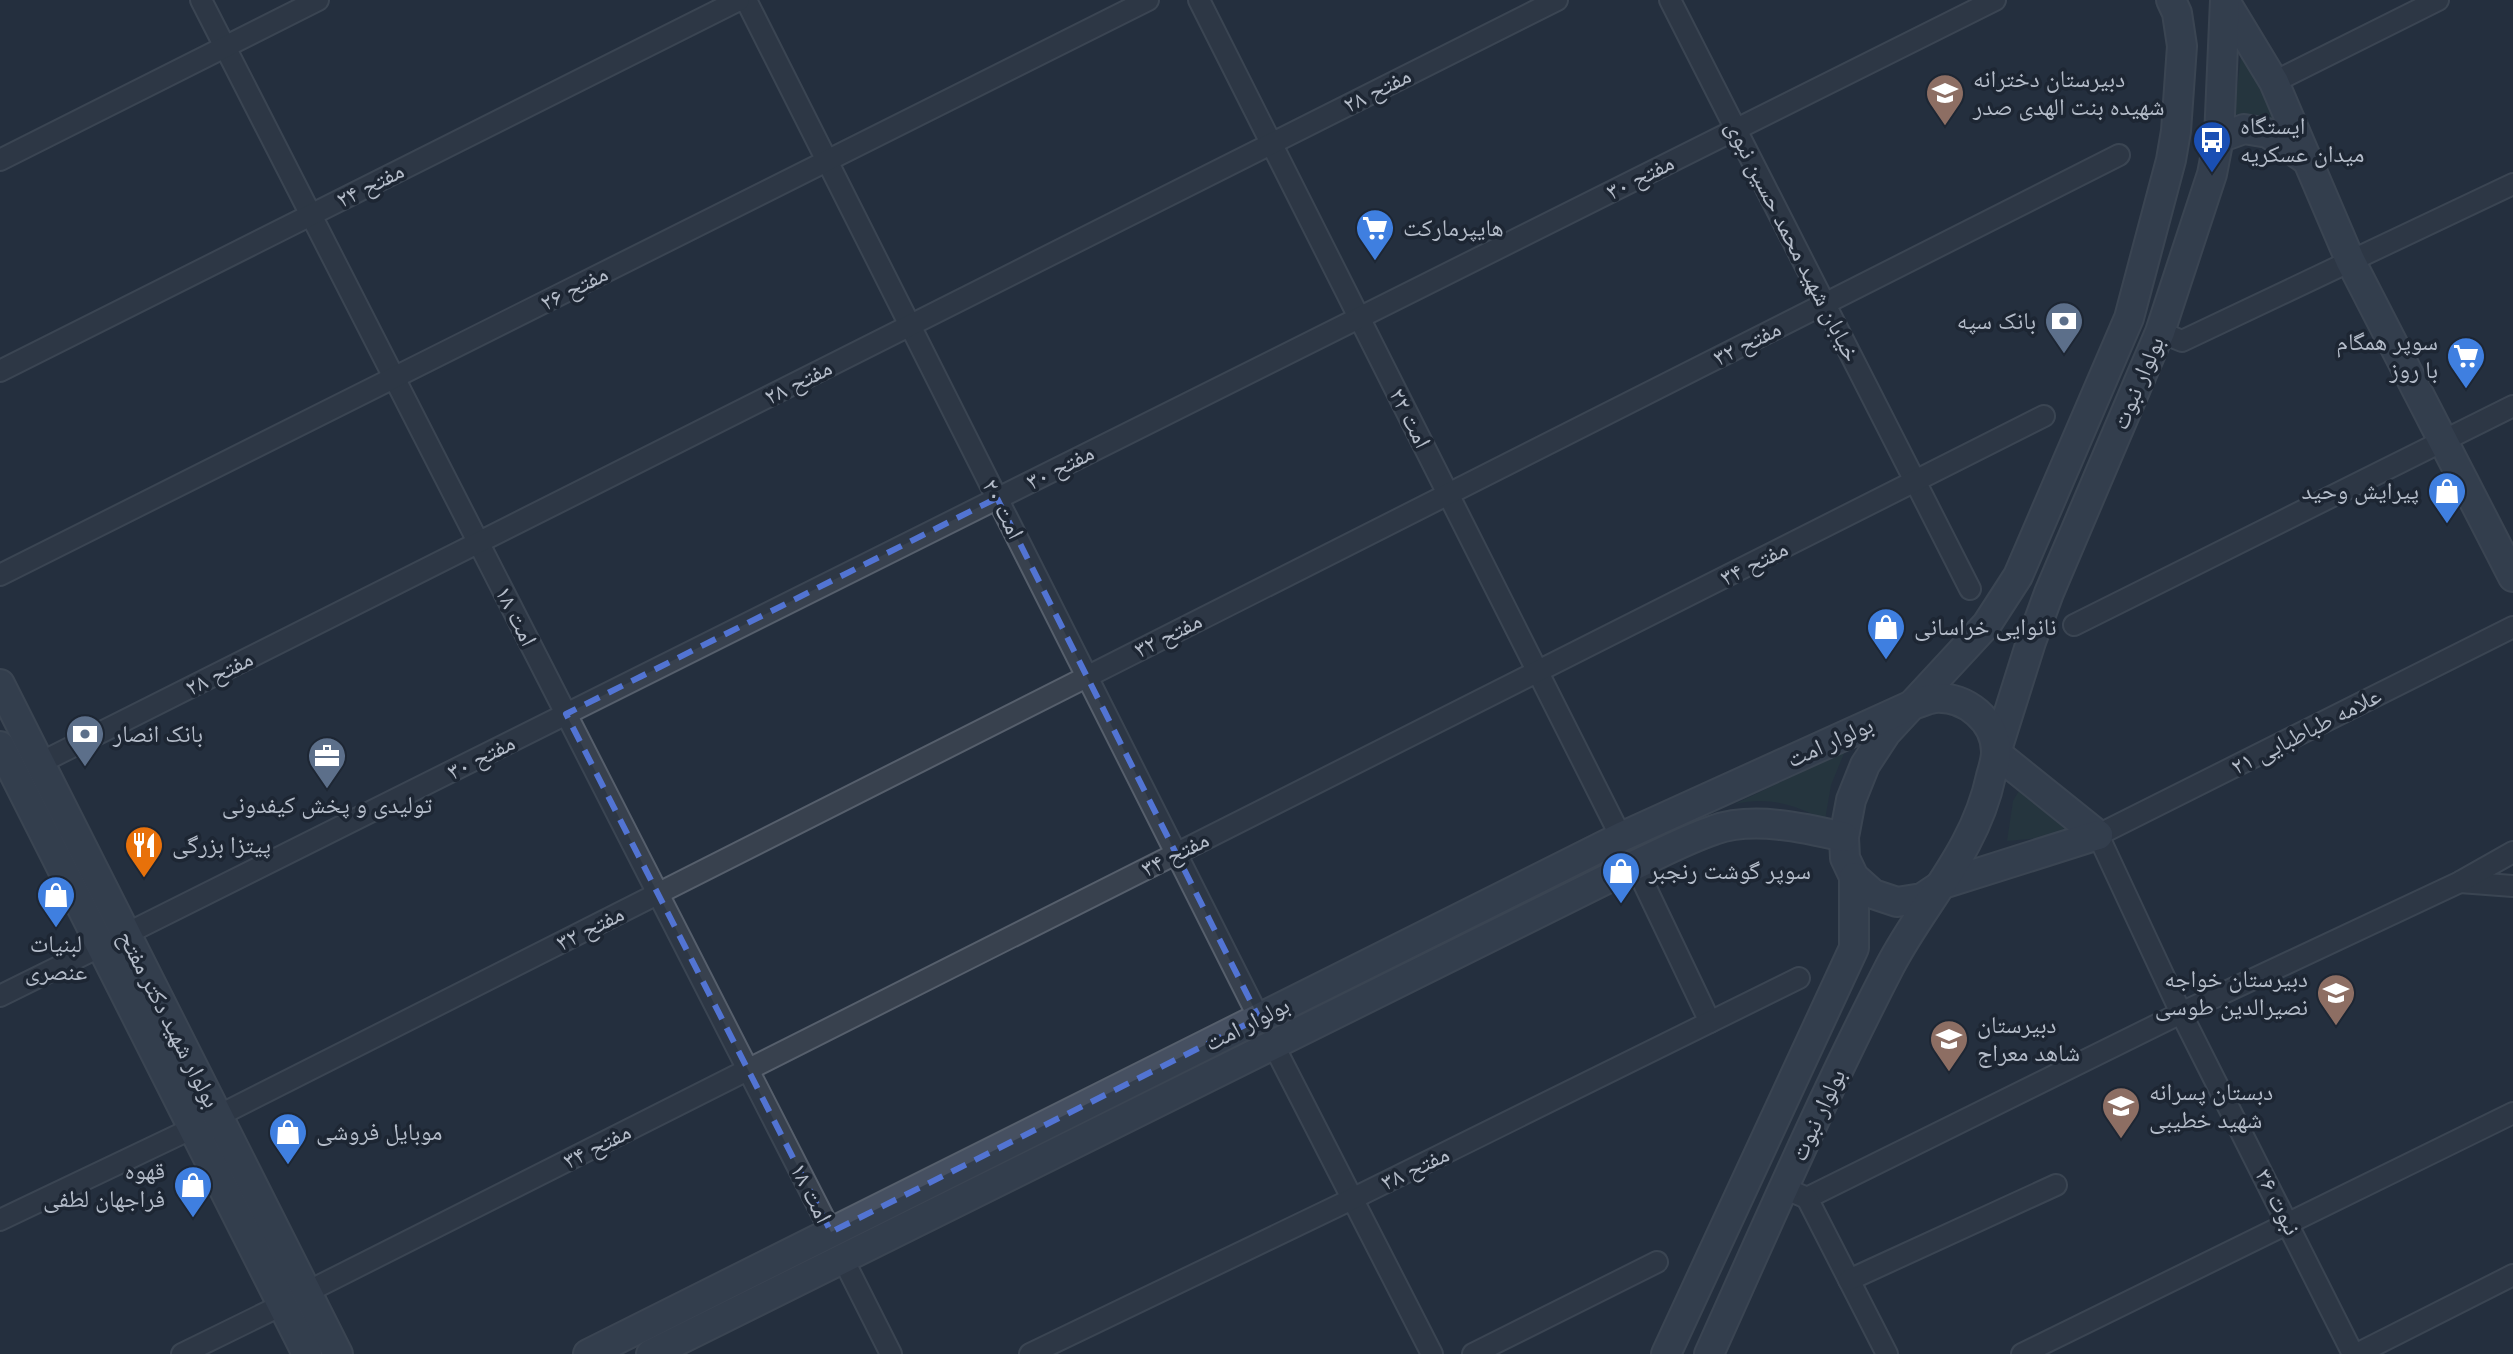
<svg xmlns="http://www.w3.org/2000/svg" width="2513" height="1354" font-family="Roboto,'Noto Naskh Arabic',sans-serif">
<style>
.green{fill:#263c3f}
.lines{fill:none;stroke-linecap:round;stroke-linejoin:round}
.street-casing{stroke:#565f6c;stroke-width:24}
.secondary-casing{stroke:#565f6c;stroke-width:32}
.street{stroke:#38414e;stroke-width:20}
.secondary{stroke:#465061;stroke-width:28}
.marked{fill:none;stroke:#5274d3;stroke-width:6;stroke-dasharray:16 10;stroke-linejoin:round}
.labels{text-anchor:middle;stroke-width:7;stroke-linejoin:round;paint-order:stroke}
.poi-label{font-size:24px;fill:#b4bcc9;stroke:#1d2633;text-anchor:start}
.street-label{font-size:24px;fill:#b4bcc9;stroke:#1d2633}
</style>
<rect width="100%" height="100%" fill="#242f3e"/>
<!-- green -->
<g class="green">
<path d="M2243,39l46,88 -26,-11 -29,-2z"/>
<path d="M1845,751l-14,34 -6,35c-30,-15 -56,-24 -90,-16z"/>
<path d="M2024,782l53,41 -16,13 -54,5 6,-40z"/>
</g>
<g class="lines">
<defs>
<g id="street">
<path d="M201,0l630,1232"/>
<path d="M746,0l513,1018"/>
<path d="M1199,0l422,837"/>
<path d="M1670,0l300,589"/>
<path d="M2274,82l164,-82"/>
<path d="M0,160l318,-160"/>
<path d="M2160,332l22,9 331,-157"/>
<path d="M0,371l739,-371"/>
<path d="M0,575l1148,-575"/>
<path d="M2074,625l439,-219"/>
<path d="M40,763l1517,-763"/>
<path d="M1635,865l75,157"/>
<path d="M2460,882l53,4"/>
<path d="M126,934l1869,-934"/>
<path d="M0,996l101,-50"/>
<path d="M1273,1044l159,310"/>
<path d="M218,1116l1901,-961"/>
<path d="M1784,1188l23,10 374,-185 279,-131 53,-30"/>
<path d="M1807,1198l80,156"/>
<path d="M0,1220l193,-92"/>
<path d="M842,1257l49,97"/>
<path d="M1849,1280l207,-95"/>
<path d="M307,1292l1737,-876"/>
<path d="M182,1354l100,-49"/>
<path d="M1030,1354l322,-155 447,-221"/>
<path d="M1473,1354l184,-92"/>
<path d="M2022,1354l491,-241"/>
<path d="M2353,1354l-172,-341 -83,-178 415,-208"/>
<path d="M2357,1354l156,-79"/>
</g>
<g id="secondary">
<path d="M2225,1l49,81 76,178 163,317"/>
<path d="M2219,138l25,-9 24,4 36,25"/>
<path d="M0,684l338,670"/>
<path d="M0,746l307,608"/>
<path d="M1996,753l35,-111 18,-49 111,-261 52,-158 7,-36 6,-138"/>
<path d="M1996,753l102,82"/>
<path d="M2098,835l-155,49 -21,14 -25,4 -24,-8 -19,-17 -9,-19 -1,-21 7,-37 14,-35 21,-32 101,-109 31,-48 111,-258 42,-158 5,-29 6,-85 -5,-33 -6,-13"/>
<path d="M588,1354l1033,-517 291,-132c7,-2 16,-6 23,-7 31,-2 61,23 61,54 0,8 -3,17 -5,24 -16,76 -68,126 -102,192 -65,126 -122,257 -180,386"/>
<path d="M651,1354l984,-489c26,-12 52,-26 79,-35 39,-14 91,-2 130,7"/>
<path d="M1666,1354l188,-406v-71"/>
</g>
</defs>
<!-- street casing -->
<use href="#street" class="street-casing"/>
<!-- secondary casing -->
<use href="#secondary" class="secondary-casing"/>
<!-- street -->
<use href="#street" class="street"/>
<!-- secondary -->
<use href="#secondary" class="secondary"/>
</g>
<!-- marked area -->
<path d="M0 0H2513V1354H0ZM997,498l262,520 -428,214 -265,-518z" fill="#242f3e" fill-opacity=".55" fill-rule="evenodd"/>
<path class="marked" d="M997,498l262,520 -428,214 -265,-518z"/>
<!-- icons -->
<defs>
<symbol id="school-pin" viewBox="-11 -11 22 30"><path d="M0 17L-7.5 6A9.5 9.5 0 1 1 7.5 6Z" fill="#8d6e63" stroke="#1d2633"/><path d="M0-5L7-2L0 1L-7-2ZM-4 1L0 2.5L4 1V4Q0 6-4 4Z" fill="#fff"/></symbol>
<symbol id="bus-pin" viewBox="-11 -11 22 30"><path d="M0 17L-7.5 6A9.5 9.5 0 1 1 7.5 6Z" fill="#1a4fb4" stroke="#1d2633"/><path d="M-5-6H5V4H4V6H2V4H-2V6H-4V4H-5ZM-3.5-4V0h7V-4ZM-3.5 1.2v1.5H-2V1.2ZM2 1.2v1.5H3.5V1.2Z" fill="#fff"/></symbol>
<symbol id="supermarket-pin" viewBox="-11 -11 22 30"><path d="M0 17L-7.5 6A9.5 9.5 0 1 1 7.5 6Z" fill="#3f7fe0" stroke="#1d2633"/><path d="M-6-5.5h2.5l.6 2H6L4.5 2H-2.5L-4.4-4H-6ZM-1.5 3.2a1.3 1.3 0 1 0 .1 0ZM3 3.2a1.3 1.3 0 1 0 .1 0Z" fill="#fff"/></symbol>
<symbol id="bank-pin" viewBox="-11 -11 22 30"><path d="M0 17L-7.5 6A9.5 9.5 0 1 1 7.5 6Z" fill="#5c6f8a" stroke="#1d2633"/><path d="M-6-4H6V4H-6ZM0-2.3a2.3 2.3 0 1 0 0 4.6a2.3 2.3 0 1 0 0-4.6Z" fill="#fff"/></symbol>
<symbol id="shop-pin" viewBox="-11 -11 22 30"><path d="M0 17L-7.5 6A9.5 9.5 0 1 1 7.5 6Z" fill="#3f7fe0" stroke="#1d2633"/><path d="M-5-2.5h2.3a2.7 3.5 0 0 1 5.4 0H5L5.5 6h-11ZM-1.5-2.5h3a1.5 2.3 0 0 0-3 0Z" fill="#fff"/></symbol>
<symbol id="office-pin" viewBox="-11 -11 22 30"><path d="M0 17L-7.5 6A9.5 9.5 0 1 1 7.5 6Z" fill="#5c6f8a" stroke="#1d2633"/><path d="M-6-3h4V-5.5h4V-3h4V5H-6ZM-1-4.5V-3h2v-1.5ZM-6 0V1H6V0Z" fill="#fff"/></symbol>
<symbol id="restaurant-pin" viewBox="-11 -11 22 30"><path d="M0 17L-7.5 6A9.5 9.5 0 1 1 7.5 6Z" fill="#e8710a" stroke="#1d2633"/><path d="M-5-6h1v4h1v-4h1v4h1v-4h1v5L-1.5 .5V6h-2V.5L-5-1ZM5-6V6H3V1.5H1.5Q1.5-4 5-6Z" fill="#fff"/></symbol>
</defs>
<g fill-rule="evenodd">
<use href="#school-pin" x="1923" y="71" width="44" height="60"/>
<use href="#bus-pin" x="2190" y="118" width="44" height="60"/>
<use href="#supermarket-pin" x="1353" y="206" width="44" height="60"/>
<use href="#bank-pin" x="2042" y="299" width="44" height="60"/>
<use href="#supermarket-pin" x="2444" y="334" width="44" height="60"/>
<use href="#shop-pin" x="2425" y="469" width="44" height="60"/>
<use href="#shop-pin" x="1864" y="605" width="44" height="60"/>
<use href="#bank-pin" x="63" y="712" width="44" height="60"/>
<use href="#office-pin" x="305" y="734" width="44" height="60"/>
<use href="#restaurant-pin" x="122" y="823" width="44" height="60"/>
<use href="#shop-pin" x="1599" y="849" width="44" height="60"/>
<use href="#shop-pin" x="34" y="873" width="44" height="60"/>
<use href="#school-pin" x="2314" y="971" width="44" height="60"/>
<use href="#school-pin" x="1927" y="1017" width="44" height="60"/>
<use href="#school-pin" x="2099" y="1084" width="44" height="60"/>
<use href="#shop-pin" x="266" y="1110" width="44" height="60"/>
<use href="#shop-pin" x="171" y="1163" width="44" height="60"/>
</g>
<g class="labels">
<!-- poi labels -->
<g class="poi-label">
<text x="1973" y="87">دبیرستان دخترانه<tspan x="1973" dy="28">شهیده بنت الهدی صدر</tspan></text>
<text x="2240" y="134">ایستگاه<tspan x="2240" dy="28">میدان عسکریه</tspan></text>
<text x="1403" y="236">هایپرمارکت</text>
<text x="2036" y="329" text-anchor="end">بانک سپه</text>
<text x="2438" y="350" text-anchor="end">سوپر همگام<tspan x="2438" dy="28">با روز</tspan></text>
<text x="2419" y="499" text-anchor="end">پیرایش وحید</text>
<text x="1914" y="635">نانوایی خراسانی</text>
<text x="113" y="742">بانک انصار</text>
<text x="327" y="813" text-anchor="middle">تولیدی و پخش کیفدونی</text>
<text x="172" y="853">پیتزا بزرگی</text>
<text x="1649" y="879">سوپر گوشت رنجبر</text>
<text x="56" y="952" text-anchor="middle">لبنیات<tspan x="56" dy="28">عنصری</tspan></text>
<text x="2308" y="987" text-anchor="end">دبیرستان خواجه<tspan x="2308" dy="28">نصیرالدین طوسی</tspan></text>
<text x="1977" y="1033">دبیرستان<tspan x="1977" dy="28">شاهد معراج</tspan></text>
<text x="2149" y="1100">دبستان پسرانه<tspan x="2149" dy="28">شهید خطیبی</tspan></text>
<text x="316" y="1140">موبایل فروشی</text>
<text x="165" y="1179" text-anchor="end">قهوه<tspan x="165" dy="28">فراجهان لطفی</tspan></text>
</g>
<!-- street labels -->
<g class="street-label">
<text transform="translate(1377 90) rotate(-27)" y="8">مفتح ۲۸</text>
<text transform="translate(1640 177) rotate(-27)" y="8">مفتح ۳۰</text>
<text transform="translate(370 185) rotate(-27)" y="8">مفتح ۲۴</text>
<text transform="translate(1793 241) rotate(63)" y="8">خیابان شهید محمد حسین نبوی</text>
<text transform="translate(574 288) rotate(-27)" y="8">مفتح ۲۶</text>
<text transform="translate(1747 343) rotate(-27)" y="8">مفتح ۳۲</text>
<text transform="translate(798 382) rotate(-27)" y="8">مفتح ۲۸</text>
<text transform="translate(2138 383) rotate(-67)" y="8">بولوار نبوت</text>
<text transform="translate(1410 418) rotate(63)" y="8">امت ۲۲</text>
<text transform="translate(1060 467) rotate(-27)" y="8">مفتح ۳۰</text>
<text transform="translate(1003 509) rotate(63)" y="8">امت ۲۰</text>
<text transform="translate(1754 563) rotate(-27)" y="8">مفتح ۳۴</text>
<text transform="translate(516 616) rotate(63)" y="8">امت ۱۸</text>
<text transform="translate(1168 635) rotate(-27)" y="8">مفتح ۳۲</text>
<text transform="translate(219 673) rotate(-27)" y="8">مفتح ۲۸</text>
<text transform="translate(2306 731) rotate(-27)" y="8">علامه طباطبایی ۲۱</text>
<text transform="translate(1830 742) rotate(-24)" y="8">بولوار امت</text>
<text transform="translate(481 757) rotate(-27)" y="8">مفتح ۳۰</text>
<text transform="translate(1175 854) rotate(-27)" y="8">مفتح ۳۴</text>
<text transform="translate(590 928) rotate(-27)" y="8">مفتح ۳۲</text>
<text transform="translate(169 1019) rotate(63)" y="8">بولوار شهید دکتر مفتح</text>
<text transform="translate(1247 1024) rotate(-27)" y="8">بولوار امت</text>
<text transform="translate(1818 1115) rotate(-65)" y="8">بولوار نبوت</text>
<text transform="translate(597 1146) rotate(-27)" y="8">مفتح ۳۴</text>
<text transform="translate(1415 1168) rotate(-26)" y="8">مفتح ۳۸</text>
<text transform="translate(811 1193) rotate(63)" y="8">امت ۱۸</text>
<text transform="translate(2278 1202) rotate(63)" y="8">نبوت ۳۶</text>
</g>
</g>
</svg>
